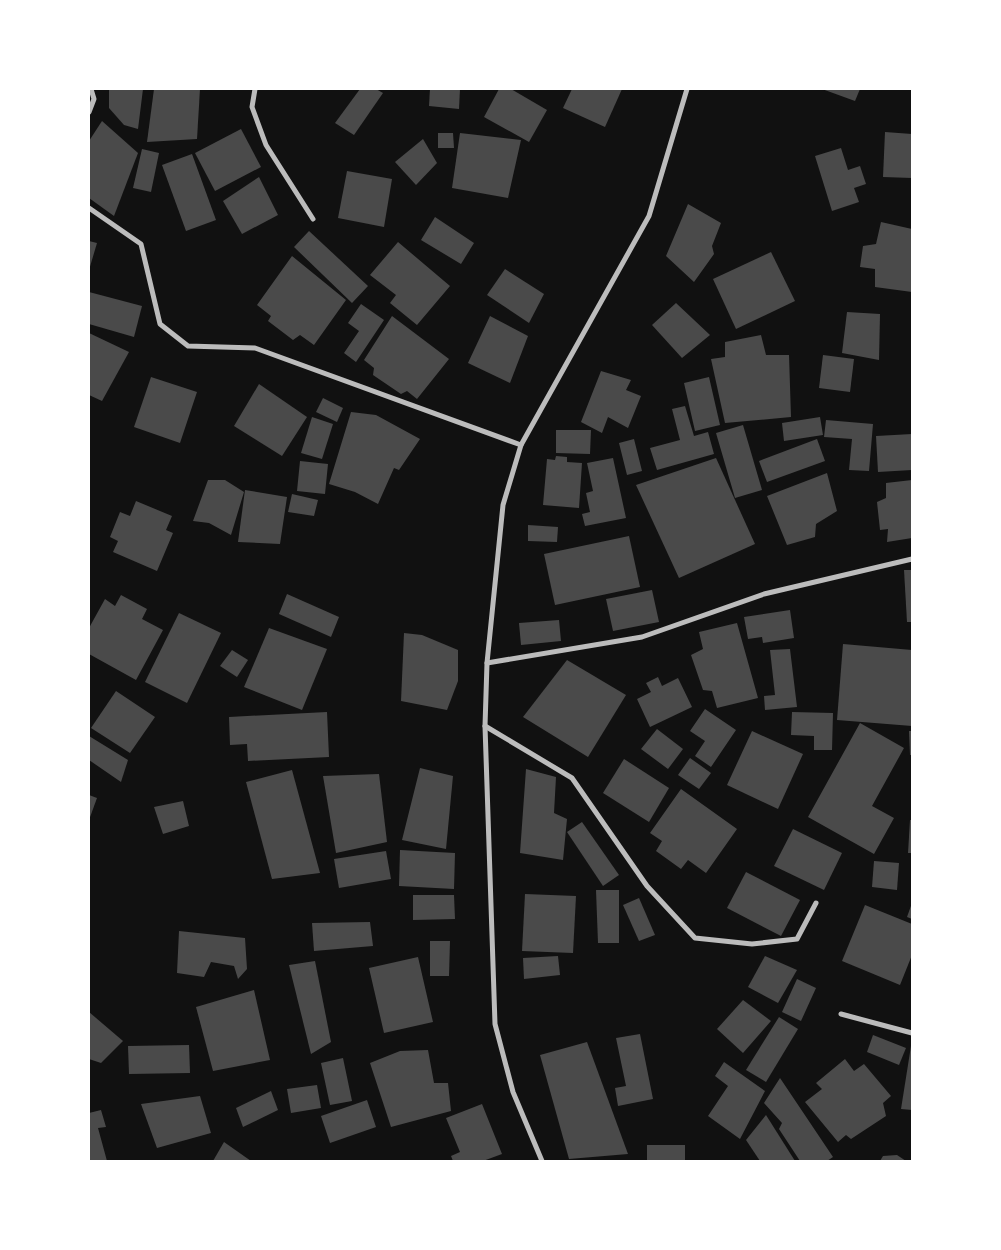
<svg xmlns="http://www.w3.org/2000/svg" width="1001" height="1250" font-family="Quicksand,sans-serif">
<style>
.building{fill:#4a4a4a}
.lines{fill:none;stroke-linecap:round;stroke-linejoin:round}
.minor{stroke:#bcbcbc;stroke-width:5}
</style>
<rect width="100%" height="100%" fill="#111"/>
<!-- building -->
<g class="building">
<path d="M109,89h34l-5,40 -14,-4 -15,-17z"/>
<path d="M154,89h46l-3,50 -50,3z"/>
<path d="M360,89h16l7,4 -29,42 -19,-12z"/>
<path d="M430,89h30l-1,20 -30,-3z"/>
<path d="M499,89h12l36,21 -18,32 -45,-25z"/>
<path d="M572,89h50l-17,38 -42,-19z"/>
<path d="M822,89h38l-5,12z"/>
<path d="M102,121l36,32 -24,63 -25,-18v-57z"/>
<path d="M241,129l20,38 -46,24 -20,-38z"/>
<path d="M885,132l27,2v44l-29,-1z"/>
<path d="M438,133h15l1,15h-16z"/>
<path d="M460,133l61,7 -13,58 -56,-10z"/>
<path d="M423,139l14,24 -21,22 -21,-23z"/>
<path d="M841,148l7,22 12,-4 6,18 -12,4 5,14 -27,9 -17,-55z"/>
<path d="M142,149l17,4 -8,39 -18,-4z"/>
<path d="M192,154l24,66 -30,11 -24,-66z"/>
<path d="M347,171l45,8 -8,48 -46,-9z"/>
<path d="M259,177l19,38 -36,19 -19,-33z"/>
<path d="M688,204l33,19 -9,23 2,8 -20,28 -28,-26z"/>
<path d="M435,217l39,26 -13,21 -40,-24z"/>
<path d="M881,222l31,7v63l-37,-5v-18l-15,-2 3,-21 13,-2z"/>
<path d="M309,231l59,55 -16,17 -58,-56z"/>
<path d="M89,241l8,2 -8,27z"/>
<path d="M398,242l52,44 -33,39 -27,-22 6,-8 -26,-20z"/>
<path d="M771,252l24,49 -59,28 -23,-50z"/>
<path d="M292,256l54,44 -32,45 -14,-10 -7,5 -25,-19 3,-5 -14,-11z"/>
<path d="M505,269l39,25 -15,29 -42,-28z"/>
<path d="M89,292l53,14 -8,31 -45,-13z"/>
<path d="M676,303l34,32 -28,23 -30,-33z"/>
<path d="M361,304l23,16 -28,42 -12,-9 15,-22 -11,-8z"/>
<path d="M847,312l33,2 -1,46 -37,-7z"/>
<path d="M392,316l57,43 -32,40 -10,-8 -6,3 -28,-19 1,-7 -10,-8z"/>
<path d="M490,316l38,20 -18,47 -42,-20z"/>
<path d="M89,333l40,19 -27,49 -13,-6z"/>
<path d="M761,335l5,20h23l2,62 -66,6 -14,-64 14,-2v-15z"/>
<path d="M823,355l31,4 -4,33 -31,-4z"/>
<path d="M601,371l30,9 -5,10 15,6 -13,32 -20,-11 -6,16 -21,-11z"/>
<path d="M151,377l46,15 -17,51 -46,-16z"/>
<path d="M709,377l11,48 -25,6 -11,-48z"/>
<path d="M259,384l48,33 -25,39 -48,-30z"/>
<path d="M323,398l20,10 -6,14 -21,-10z"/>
<path d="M685,406l9,30 14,-4 6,22 -57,16 -7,-22 30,-8 -8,-31z"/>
<path d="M351,412l25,3 44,24 -21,31 -5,-2 -16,36 -23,-12 -26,-8z"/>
<path d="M312,417l21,7 -11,35 -21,-6z"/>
<path d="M820,417l3,18 -39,6 -2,-18z"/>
<path d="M826,420l47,4 -4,47 -20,-1 3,-31 -28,-2z"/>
<path d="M743,425l19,65 -27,8 -19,-65z"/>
<path d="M556,430h35l-1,24 -34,-1z"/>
<path d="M912,434v36l-34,2 -2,-36z"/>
<path d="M634,439l8,32 -15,4 -8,-32z"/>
<path d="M817,439l8,22 -58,21 -8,-21z"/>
<path d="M556,456l11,1v5l15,1 -3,45 -36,-3 4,-46 8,1z"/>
<path d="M613,458l13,60 -41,8 -3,-12 8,-2 -4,-19 7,-2 -6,-28z"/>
<path d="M716,458l39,86 -76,34 -43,-93z"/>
<path d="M300,461l28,3 -3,30 -28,-3z"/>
<path d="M827,473l10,38 -21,13 -1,13 -28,8 -20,-49z"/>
<path d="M208,480h17l19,12 -13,43 -22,-12 -16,-2z"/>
<path d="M912,480v58l-25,4 1,-13 -8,1 -3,-28 9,-4v-15z"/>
<path d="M245,490l42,7 -7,47 -42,-2z"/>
<path d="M292,494l26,6 -4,16 -26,-4z"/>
<path d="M136,501l36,15 -6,14 7,3 -16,38 -44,-19 5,-11 -8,-4 10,-25 10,4z"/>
<path d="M528,525l30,2 -1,15 -29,-1z"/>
<path d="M629,536l11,51 -85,18 -11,-51z"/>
<path d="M904,570h8v52h-5z"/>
<path d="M652,590l7,32 -46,9 -7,-32z"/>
<path d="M287,594l52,23 -8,20 -52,-23z"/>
<path d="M121,595l26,14 -5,10 21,11 -27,50 -47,-26v-26l16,-29 10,7z"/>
<path d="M790,610l4,28 -31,5 -1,-6 -14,2 -4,-22z"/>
<path d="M179,613l42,20 -34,70 -42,-21z"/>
<path d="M559,620l2,21 -40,4 -2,-22z"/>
<path d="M737,623l21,75 -41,10 -5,-17 -9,-1 -12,-35 12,-6 -4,-17z"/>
<path d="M269,628l58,21 -25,61 -58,-23z"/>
<path d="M404,633l18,2 36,15v31l-11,29 -46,-9z"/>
<path d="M843,644l69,6v76l-75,-6z"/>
<path d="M790,649l7,58 -32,3 -1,-14 11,-1 -5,-45z"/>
<path d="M232,650l16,10 -11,17 -17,-11z"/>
<path d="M567,660l59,35 -38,62 -65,-40z"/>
<path d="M658,677l4,9 16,-8 14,29 -42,20 -13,-28 14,-7 -5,-9z"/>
<path d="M116,691l39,26 -25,36 -39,-25z"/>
<path d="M705,709l31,21 -25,37 -16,-11 10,-15 -15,-10z"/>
<path d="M327,712l2,45 -81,4 -1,-17 -17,1 -1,-28z"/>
<path d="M792,712l41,1 -1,37h-18v-14l-23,-1z"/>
<path d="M860,723l44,25 -32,58 22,12 -20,36 -66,-37z"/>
<path d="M657,729l26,20 -15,20 -27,-20z"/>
<path d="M752,731l51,23 -25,55 -51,-24z"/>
<path d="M909,731h3v24h-2z"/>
<path d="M89,736l39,24 -7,22 -32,-22z"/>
<path d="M690,758l21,15 -12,16 -21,-14z"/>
<path d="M624,759l45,29 -20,34 -46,-29z"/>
<path d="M420,768l33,8 -7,73 -44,-9z"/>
<path d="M526,769l30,8 -2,36 13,6 -4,41 -43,-7z"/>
<path d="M292,770l28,103 -48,6 -26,-97z"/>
<path d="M379,774l8,68 -51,11 -13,-77z"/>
<path d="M681,789l56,40 -31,44 -18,-13 -7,9 -25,-18 6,-10 -12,-8z"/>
<path d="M89,795l8,3 -8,22z"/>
<path d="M183,801l6,25 -26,8 -9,-27z"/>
<path d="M910,820h2v33h-4z"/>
<path d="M582,822l37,53 -16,11 -36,-54z"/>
<path d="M793,829l49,24 -18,37 -50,-24z"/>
<path d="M400,850l55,3 -1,36 -55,-3z"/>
<path d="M386,851l5,28 -52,9 -5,-29z"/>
<path d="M874,861l25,2 -2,27 -25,-3z"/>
<path d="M746,872l54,28 -19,36 -54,-28z"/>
<path d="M596,890h23v53h-21z"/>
<path d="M525,894l51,2 -3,57 -51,-2z"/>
<path d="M413,895h41l1,24 -42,1z"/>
<path d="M639,898l16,37 -16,6 -16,-36z"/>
<path d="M912,903v16l-5,-2z"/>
<path d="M865,905l47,19v31l-12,30 -58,-24z"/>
<path d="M370,922l3,24 -59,5 -2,-28z"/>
<path d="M179,931l66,7 2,31 -9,10 -4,-13 -23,-4 -7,15 -27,-4z"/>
<path d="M430,941h20l-1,35h-19z"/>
<path d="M558,956l2,19 -36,4 -1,-21z"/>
<path d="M765,956l32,14 -19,33 -30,-16z"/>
<path d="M418,957l15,65 -49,11 -15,-65z"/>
<path d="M315,961l16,81 -20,12 -22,-89z"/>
<path d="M797,979l19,9 -15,33 -19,-9z"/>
<path d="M254,990l16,70 -57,11 -17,-64z"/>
<path d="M743,1000l28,21 -28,32 -26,-24z"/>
<path d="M89,1012l34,29 -22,22 -12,-4z"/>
<path d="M779,1017l19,12 -32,53 -20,-12z"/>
<path d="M640,1034l13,65 -35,7 -3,-18 11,-2 -10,-48z"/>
<path d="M873,1035l33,13 -7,17 -32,-13z"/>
<path d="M587,1042l41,112 -59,5 -29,-104z"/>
<path d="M189,1045l1,28 -61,1 -1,-28z"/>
<path d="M911,1046h1v64l-11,-1z"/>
<path d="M428,1050l6,33h14l3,28 -60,16 -21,-64 30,-12z"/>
<path d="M343,1058l9,43 -22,4 -9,-42z"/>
<path d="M845,1059l9,12 10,-7 27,32 -8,7 3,13 -35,23 -5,-4 -8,7 -33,-40 17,-13 -6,-6z"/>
<path d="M724,1062l41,29 -25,48 -32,-23 20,-30 -13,-10z"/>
<path d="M780,1078l53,79 -6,4h-27l-21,-32 3,-6 -18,-20z"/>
<path d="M317,1085l4,23 -30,5 -4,-24z"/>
<path d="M271,1091l7,19 -35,17 -7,-19z"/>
<path d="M200,1096l11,37 -54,15 -16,-44z"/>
<path d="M367,1100l9,27 -46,16 -9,-27z"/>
<path d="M482,1104l20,50 -19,7h-30l-2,-5 9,-4 -14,-34z"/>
<path d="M101,1110l5,17 -8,1 9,33h-18v-48z"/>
<path d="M766,1115l29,46h-35l-14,-21z"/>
<path d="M224,1142l27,19h-38z"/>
<rect x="647" y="1145" width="38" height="16"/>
<path d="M897,1155l9,6h-26l3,-5z"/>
</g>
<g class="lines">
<!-- minor -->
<g class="minor">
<path d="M255,89l-3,18 14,38 47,74"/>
<path d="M89,112l5,-13 -3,-10"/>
<path d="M89,208l52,36 19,80 28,22 67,2 266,97"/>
<path d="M487,663l155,-26 122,-43 148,-35"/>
<path d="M485,726l87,52 75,108 48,52 57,6 45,-5 19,-36"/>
<path d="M841,1014l71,19"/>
<path d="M542,1161l-29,-69 -18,-68 -10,-298 2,-63 16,-158 18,-60 128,-229 38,-127"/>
</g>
</g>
<!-- border -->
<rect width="1001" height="1250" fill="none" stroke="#ffffff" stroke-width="180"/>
</svg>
